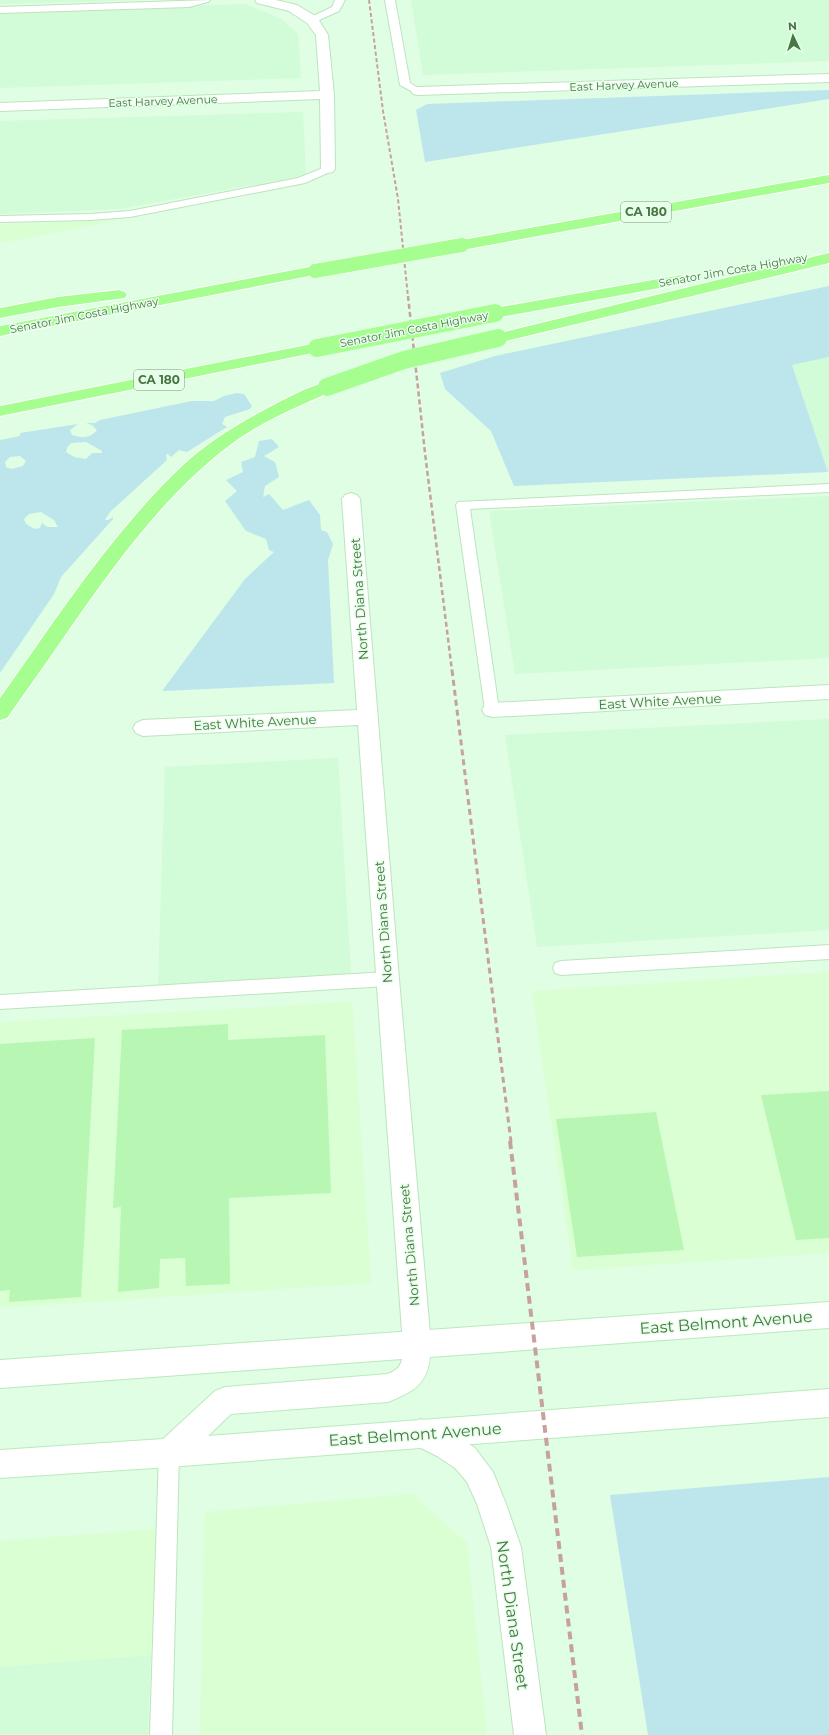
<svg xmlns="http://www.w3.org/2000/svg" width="829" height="1735" font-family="Montserrat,sans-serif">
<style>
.residential{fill:#d2fbd7}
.commercial{fill:#d9ffd2}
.green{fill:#bce6ec;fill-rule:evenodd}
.building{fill:#b8f6b4}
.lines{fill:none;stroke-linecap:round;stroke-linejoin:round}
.service-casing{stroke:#bde4be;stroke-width:2}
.minor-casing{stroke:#bde4be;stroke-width:2}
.secondary-casing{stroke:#b9eaba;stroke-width:2}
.motorway-casing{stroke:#fff;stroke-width:2}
.service{fill:#fff;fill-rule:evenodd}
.minor{fill:#fff;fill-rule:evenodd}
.secondary{fill:#fff;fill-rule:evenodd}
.motorway{fill:#a6fe90;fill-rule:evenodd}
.rail-far3{stroke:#c7a19d;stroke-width:2;stroke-dasharray:4 2.5;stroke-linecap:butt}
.rail-far2{stroke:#c7a19d;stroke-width:2.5;stroke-dasharray:5 3;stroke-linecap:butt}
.rail-far1{stroke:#c7a19d;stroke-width:3;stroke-dasharray:6 4;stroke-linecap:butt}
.rail{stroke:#c7a19d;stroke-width:4;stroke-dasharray:8 5;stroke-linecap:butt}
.motorway-bridge-far1-casing{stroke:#fff;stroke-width:15;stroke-linecap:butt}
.motorway-bridge-casing{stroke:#fff;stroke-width:18;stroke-linecap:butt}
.motorway-bridge-far1{stroke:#a6fe90;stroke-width:14}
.motorway-bridge{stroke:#a6fe90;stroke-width:18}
.labels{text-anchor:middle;stroke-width:3;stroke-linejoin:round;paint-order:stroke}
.far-street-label{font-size:11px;fill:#4a7645;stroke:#e7ffea}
.shield{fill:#e7ffea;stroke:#799f76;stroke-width:1}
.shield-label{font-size:12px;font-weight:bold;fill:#4a7645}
.street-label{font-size:13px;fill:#4a7645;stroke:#e7ffea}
.near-street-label{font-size:16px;fill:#4a7645;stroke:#e7ffea}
</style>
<rect width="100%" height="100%" fill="#dffee3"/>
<!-- residential -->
<g class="residential">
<path d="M0,0h143l-143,4z"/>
<path d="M411,0h418v61l-406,14z"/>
<path d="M245,4l35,14 18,16 3,44 -301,10v-77z"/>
<path d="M303,112l3,63 -186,34 -120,5v-93z"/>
<path d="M829,357v115h-1l-36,-107z"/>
<path d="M829,496v162l-314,16 -26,-163z"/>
<path d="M829,719v211l-292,17 -32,-212z"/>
<path d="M338,758l13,216 -193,12 7,-219z"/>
<path d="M151,1655l-3,80h-148v-68z"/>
</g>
<!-- commercial -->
<g class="commercial">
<path d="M121,220l-121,23v-19z"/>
<path d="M829,972v281l-256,17 -41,-279z"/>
<path d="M352,1002l19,279 -2,2 -369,25v-286z"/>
<path d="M412,1494l55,49 20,192h-287l5,-223z"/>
<path d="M157,1529l-6,126 -151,12v-126z"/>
</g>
<!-- green -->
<g class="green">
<path d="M829,90v9l-404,63 -9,-52 11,-6z"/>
<path d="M829,286v71l-37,8 36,107 -314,14 -23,-55 -46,-42 -5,-16 55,-17z"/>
<path d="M237,393l7,1 8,12 -2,3 -25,8 -3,7 5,3 -40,25 -8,-2 -8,7 -3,-3 -2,1 1,5 -57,52 -5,8h3l5,-3v2l-52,58 -7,17 -54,79v-233l20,-4v-3l58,-9 -8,6 2,5c10,3 18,4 25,-5l-5,-5 -6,-2h9l5,-3 92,-19h22l10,-5zM86,442l16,9v2h-10l-6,6 -12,-2 -8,-5 1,-4 4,-5zM20,456l6,5 -3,5 -12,3 -5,-2 -1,-5 5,-5zM41,512l13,8 4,7h-11l-5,-4 -2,5 -5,1 -9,-5 -2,-5 5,-5z"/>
<path d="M272,439l7,8 -15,9 11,6 4,15 -14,9 -2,11 6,-3 14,16 26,-10 11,15 1,15 6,2 6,12 -5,16 6,123 -172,8 83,-112 29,-27 -5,-2 -3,-11 -20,-8 -21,-30 12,-10 -11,-11 17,-8 -2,-10 14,-5 4,-16z"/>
<path d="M829,1477v258h-181l-38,-240z"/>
</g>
<!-- building -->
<g class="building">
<path d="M228,1024v16l97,-5 6,158 -102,5 1,86 -44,2 -1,-28 -25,1 -1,29 -41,4 3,-85 -8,1 9,-178z"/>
<path d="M95,1038l-14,259 -72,5 1,-12 -10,1v-247z"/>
<path d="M829,1091v147l-33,2 -35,-145z"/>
<path d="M656,1112l28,138 -107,7 -21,-138z"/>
</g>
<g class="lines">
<defs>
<g id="service">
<path d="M210,0l-2,2 -19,5 -189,6v-6z"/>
<path d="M335,0h10l-6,11 -24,11h-6l-2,-2 2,-2 23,-11z"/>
<path d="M385,0h10l15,83 13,8 -2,2h-6l-15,-8z"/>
<path d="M328,166l4,1 1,2 -1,2 -27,12 -175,34 -40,3 -90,2v-6l90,-2 40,-3 168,-33z"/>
<path d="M829,484v8l-359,17 29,201 -2,4 -5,1 -5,-1 -2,-4 -29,-205 2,-3z"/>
<path d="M829,945v14l-268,16 -6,-2 -2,-5 2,-5 6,-2z"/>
<path d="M387,972l6,2 2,5 -2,5 -6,2 -387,23v-14z"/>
<path d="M169,1443l7,3 3,7 -7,282h-22l9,-282 3,-7z"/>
</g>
<g id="minor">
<path d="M255,0h21l21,5 20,12 11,18 6,60 1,74 -2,3 -5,1 -5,-1 -2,-3 -1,-70 -320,12v-8l320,-12 -4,-56 -9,-12 -18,-12 -32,-8z"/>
<path d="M829,74v8l-411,13 -5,-1 -2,-3 2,-3 5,-1z"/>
<path d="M351,493l6,2 3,4 39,480 32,366 -4,10 -10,3 -10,-3 -4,-10 -45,-620 -215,11 -7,-3 -3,-5 3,-5 7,-3 214,-10 -15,-211 3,-4z"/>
<path d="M829,685v14l-337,18 -7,-2 -3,-5 3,-5 7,-2z"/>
<path d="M421,1419l36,17 18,12 18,24 13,32 15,43 25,188h-32l-23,-188 -14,-43 -10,-22 -12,-14 -18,-12 -26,-13 -4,-10 4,-10z"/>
</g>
<path id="secondary" d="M829,1302v26l-399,29c-3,29 -18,35 -42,45l-157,12 -23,22 621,-47v28l-660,50 -169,11v-28l163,-11 52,-48 10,-4 163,-13c7,-3 13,-7 14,-15l-402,29v-28z"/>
<g id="motorway">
<path d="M829,175v8l-367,67 -5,-2 -3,-3 3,-3 5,-2z"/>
<path d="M829,253v10l-331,80 -6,-2 -2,-3 2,-3z"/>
<path d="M315,266l5,2 3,3 -3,3 -320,62v-10z"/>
<path d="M681,275l6,2 2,3 -2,3 -192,35 -6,-2 -2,-3 2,-3 6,-2z"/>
<path d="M119,290l6,2 2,3 -2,3 -67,9 -58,11v-10l58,-11z"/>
<path d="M317,343l6,2 2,3 -2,3 -323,65v-10z"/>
<path d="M327,382l6,1 2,4 -2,4c-37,16 -75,32 -107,57 -58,45 -102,104 -144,163 -25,36 -50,72 -75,107l-7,2v-22c57,-80 110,-163 181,-231 25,-24 55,-42 85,-58 19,-10 40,-22 61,-27z"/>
</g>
</defs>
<!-- service casing -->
<use href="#service" class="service-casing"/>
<!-- minor casing -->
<use href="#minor" class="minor-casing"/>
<!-- secondary casing -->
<use href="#secondary" class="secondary-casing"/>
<!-- motorway casing -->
<use href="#motorway" class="motorway-casing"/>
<!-- service -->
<use href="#service" class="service"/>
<!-- minor -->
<use href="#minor" class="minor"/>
<!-- secondary -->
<use href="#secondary" class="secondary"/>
<!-- motorway -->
<use href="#motorway" class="motorway"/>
<!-- rail-far3 -->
<path class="rail-far3" d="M369,0l14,111 15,88 10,98"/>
<!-- rail-far2 -->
<path class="rail-far2" d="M408,296l17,157 27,218"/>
<!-- rail-far1 -->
<path class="rail-far1" d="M452,670l59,472"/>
<!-- rail -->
<path class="rail" d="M510,1141l72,594"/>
<defs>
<path id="motorway-bridge-far1" d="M315,271l147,-26"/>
<g id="motorway-bridge">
<path d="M317,348l178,-35"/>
<path d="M327,387l77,-27 94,-22"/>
</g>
</defs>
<!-- motorway-bridge-far1 casing -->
<use href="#motorway-bridge-far1" class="motorway-bridge-far1-casing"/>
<!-- motorway-bridge casing -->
<use href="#motorway-bridge" class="motorway-bridge-casing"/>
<!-- motorway-bridge-far1 -->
<use href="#motorway-bridge-far1" class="motorway-bridge-far1"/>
<!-- motorway-bridge -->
<use href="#motorway-bridge" class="motorway-bridge"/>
</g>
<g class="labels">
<!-- far-street labels -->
<g class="far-street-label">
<text transform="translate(624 85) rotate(-2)" y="4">East Harvey Avenue</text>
<text transform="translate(163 101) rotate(-2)" y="4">East Harvey Avenue</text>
<text transform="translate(733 270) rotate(-10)" y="4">Senator Jim Costa Highway</text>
<text transform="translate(84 315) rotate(-11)" y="4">Senator Jim Costa Highway</text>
<text transform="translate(414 329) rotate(-11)" y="4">Senator Jim Costa Highway</text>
</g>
<!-- shield labels -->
<g class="shield">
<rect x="621" y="202" width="50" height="20" rx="3"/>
<rect x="134" y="370" width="50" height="20" rx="3"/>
</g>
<g class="shield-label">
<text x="646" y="216">CA 180</text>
<text x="159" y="384">CA 180</text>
</g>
<!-- street labels -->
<g class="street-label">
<text transform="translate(359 599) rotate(-94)" y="5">North Diana Street</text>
<text transform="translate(660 701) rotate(-3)" y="5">East White Avenue</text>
<text transform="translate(255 722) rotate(-3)" y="5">East White Avenue</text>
<text transform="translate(383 922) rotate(-94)" y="5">North Diana Street</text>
<text transform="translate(409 1245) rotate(-95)" y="5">North Diana Street</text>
</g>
<!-- near-street labels -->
<g class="near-street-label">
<text transform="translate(726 1322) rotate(-4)" y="6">East Belmont Avenue</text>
<text transform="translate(415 1434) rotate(-4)" y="6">East Belmont Avenue</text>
<text transform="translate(513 1615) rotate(82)" y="6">North Diana Street</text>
</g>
</g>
<!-- north arrow -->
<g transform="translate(793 36) rotate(356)" stroke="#e7ffea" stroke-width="3" paint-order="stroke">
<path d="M0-3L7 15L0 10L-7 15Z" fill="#4a7645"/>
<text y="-6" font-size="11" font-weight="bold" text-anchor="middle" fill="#4a7645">N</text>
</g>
</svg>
